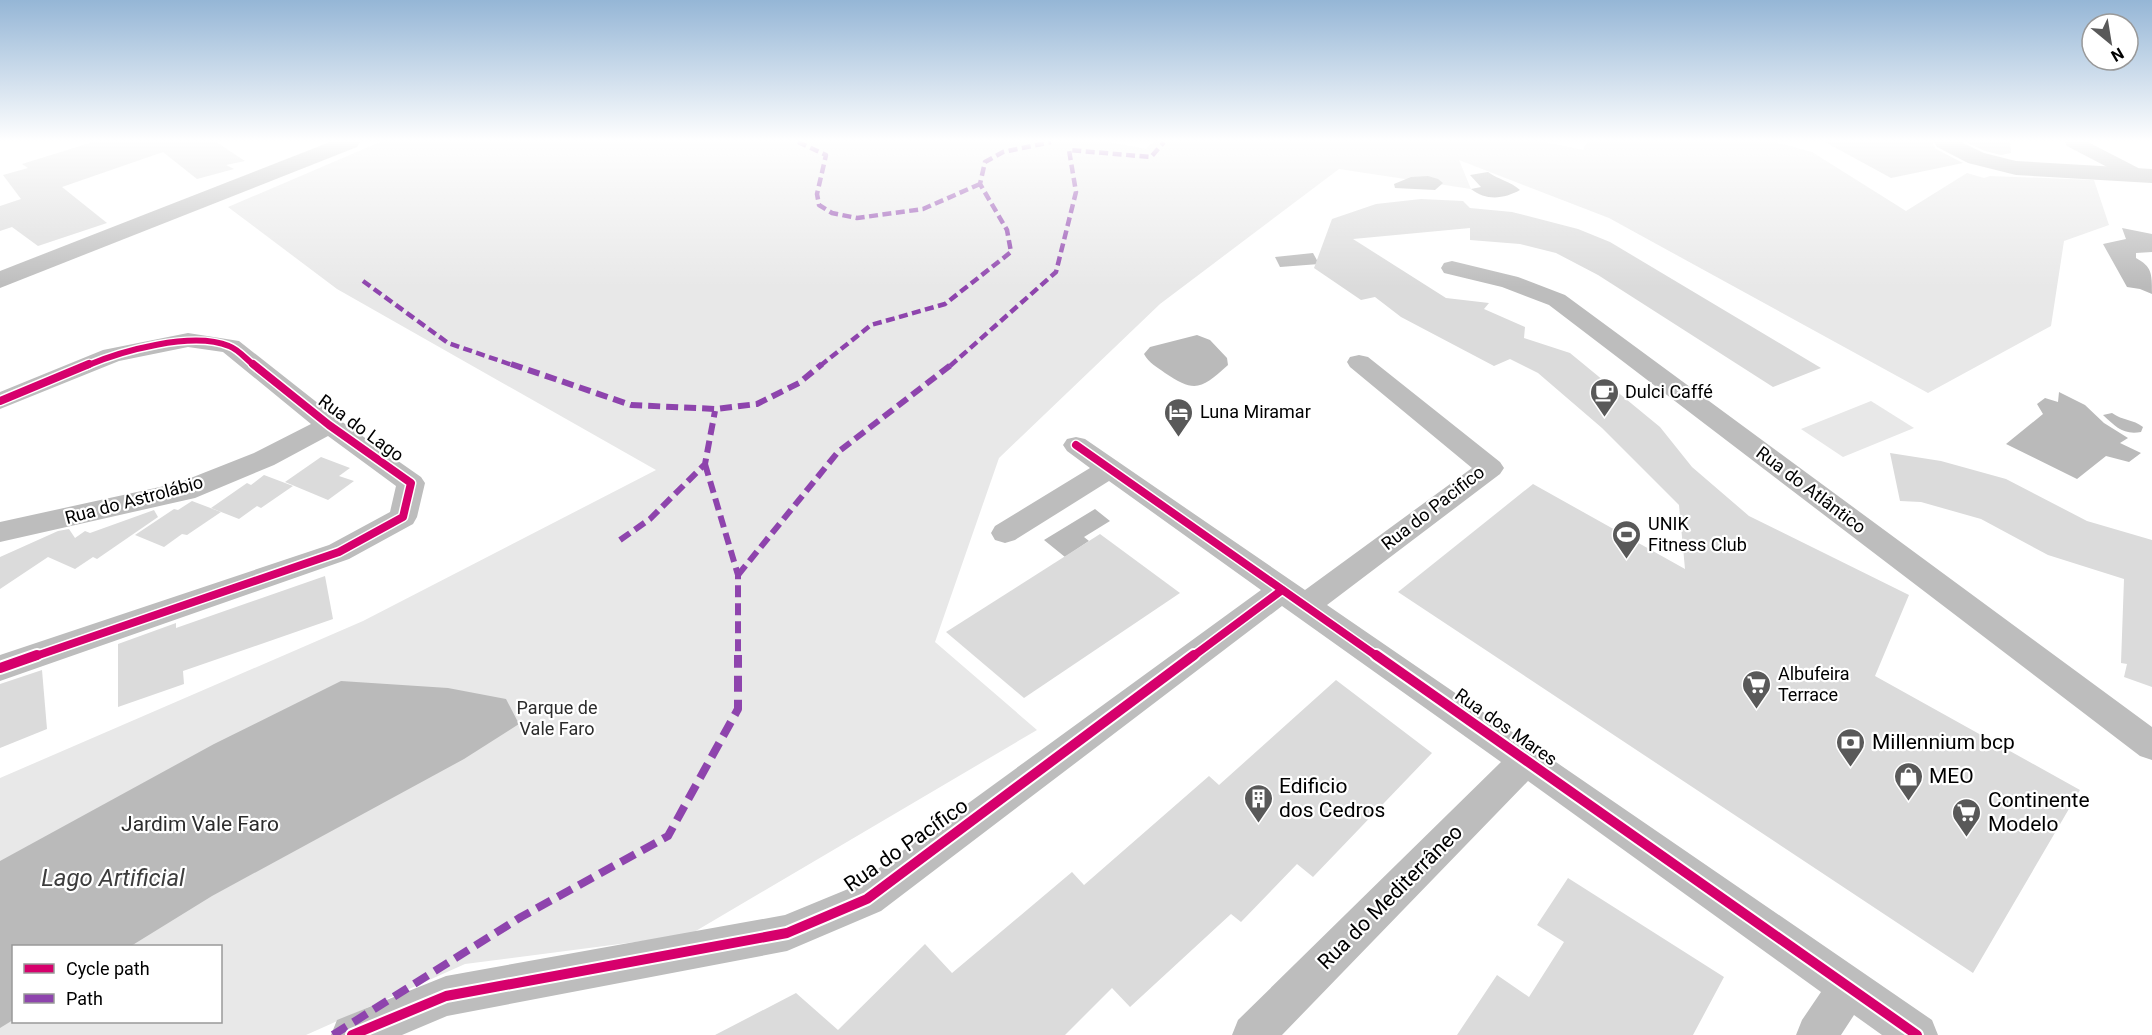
<svg xmlns="http://www.w3.org/2000/svg" width="2152" height="1035" font-family="Roboto,sans-serif">
<style>
.green{fill:#e8e8e8;fill-rule:evenodd}
.water{fill:#bababa}
.building{fill:#dbdbdb}
.lines{fill:none;stroke-linecap:round;stroke-linejoin:round}
.minor{fill:#bdbdbd;fill-rule:evenodd}
.tertiary{fill:#bdbdbd;fill-rule:evenodd}
.quiet-far2{stroke:#8e44ad;stroke-width:4.5;stroke-dasharray:9 4.5;stroke-linecap:butt}
.quiet-far1{stroke:#8e44ad;stroke-width:6;stroke-dasharray:12 6;stroke-linecap:butt}
.quiet{stroke:#8e44ad;stroke-width:8;stroke-dasharray:16 8;stroke-linecap:butt}
.cycleway-far2-casing{stroke:#fff;stroke-width:9}
.cycleway-far1-casing{stroke:#fff;stroke-width:11}
.cycleway-casing{stroke:#fff;stroke-width:14}
.cycleway-far2{stroke:#d6006c;stroke-width:6}
.cycleway-far1{stroke:#d6006c;stroke-width:8}
.cycleway{stroke:#d6006c;stroke-width:10}
.labels{text-anchor:middle;stroke-width:4.5;stroke-linejoin:round;paint-order:stroke}
.poi-label{font-size:18px;fill:#000;stroke:#fff;text-anchor:start}
.street-label{font-size:18px;fill:#000;stroke:#fff}
.park-label{font-size:18px;fill:#2c2c2c;stroke:#fff}
.near-poi-label{font-size:21px;fill:#000;stroke:#fff;text-anchor:start}
.near-park-label{font-size:21px;fill:#2c2c2c;stroke:#fff}
.near-street-label{font-size:21px;fill:#000;stroke:#fff}
.near-water-label{font-size:24px;font-style:italic;fill:#3d3d3d;stroke:#fff}
</style>
<rect width="100%" height="100%" fill="#fff"/>
<!-- green -->
<g class="green">
<path d="M380,142h730l36,7 7,-7h392l38,8 4,-8h188l37,10 94,59 61,-38 17,5 6,-2 104,4 15,45 -45,16 -13,85 -123,67 -319,-175 -150,-58 12,29 -132,-20 -179,135 -161,154 -64,184 102,88 -348,205 -224,29 -159,71h-306v-257l363,-157 293,-151 -319,-181 -109,-82zM14,946h206v76h-206z"/>
<path d="M1871,401l43,27 -71,29 -42,-28z"/>
</g>
<!-- water -->
<g class="water">
<path d="M1488,172c11,8 22,9 32,18 -16,9 -34,11 -49,-1l10,-2 -11,-12z"/>
<path d="M1428,176l10,3 5,4 -8,7 -40,-2 -1,-4 17,-7z"/>
<path d="M2122,228l30,6v18l-16,1v5c16,9 16,15 16,36l-12,-5 -13,-2 -24,-43 23,-5z"/>
<path d="M1313,253l6,11 -39,3 -5,-10z"/>
<path d="M1197,335l13,5 17,18 1,7c-26,23 -32,29 -63,8 -8,-6 -16,-10 -21,-19l6,-7z"/>
<path d="M2059,392l26,13 19,18 24,15 -8,5 21,10 -12,9 -23,-6 -29,23 -71,-35 37,-30 -6,-10 8,-6 13,4z"/>
<path d="M2112,413c11,8 21,6 31,14l-2,5c-18,3 -25,-5 -38,-17z"/>
<path d="M1095,509l15,12 -26,16 5,4 -24,16 -21,-17z"/>
<path d="M341,681l107,7 58,11 13,25 -55,35 -252,137 -81,50h-117l-1,74 -13,8v-167l214,-117z"/>
</g>
<!-- building -->
<g class="building">
<path d="M93,142h123l29,19 -19,4 8,4 -37,10 -34,-27 -101,35 45,36 -69,23 -26,-19 -12,4v-25l21,-7 -18,-24 25,-7 -6,-4z"/>
<path d="M1825,142h107l4,7 27,14 -72,15z"/>
<path d="M1966,142h44l1,11 -10,2 -16,-4z"/>
<path d="M1421,199l42,2 7,7 42,4 66,17 32,13 211,126 -48,19 -175,-112 -42,-22 -36,-9 -50,-4v-12l-117,11 93,59 43,5 -5,6 41,18 -1,11 46,15 90,74 32,40 57,49 160,79 -34,81 205,114 -107,183 -575,-381 135,-108 152,85 -6,-64 -77,-77 -64,-55 -28,-14 -16,7 -93,-49 -26,-20 -14,3 -47,-32 18,-49 44,-15z"/>
<path d="M1890,453l51,8 65,18 81,42 65,19v147l-28,-10 3,-13 -6,-1 3,-84 -76,-24 -67,-36 -60,-17 -21,-1z"/>
<path d="M321,457l29,11 -11,8 15,5 -26,19 -43,-18z"/>
<path d="M264,475l29,11 -32,22 -4,-2 -18,13 -28,-11 36,-25 4,2z"/>
<path d="M192,501l29,11 -34,23 -5,-1 -18,13 -29,-12 39,-26 4,1z"/>
<path d="M154,510l4,7 -61,42 -4,-2 -18,12 -27,-12 -48,32v-32l58,-26 11,-2 6,9 10,-7 5,2z"/>
<path d="M1100,534l80,59 -156,105 -78,-66z"/>
<path d="M325,576l8,43 -150,52 1,13 -66,23v-63l58,-21v5z"/>
<path d="M42,670l5,59 -47,19v-64z"/>
<path d="M1336,680l96,73 -119,124 -16,-13 -56,58 -10,-8 -101,93 -18,-19 -47,47h-350l81,-42 42,37 87,-86 27,29 120,-101 12,13 125,-109 10,9z"/>
<path d="M1568,878l156,99 -31,58h-236l40,-60 32,22 35,-55 -27,-17z"/>
</g>
<g class="lines">
<!-- minor -->
<g class="minor">
<path d="M2065,142h23l58,30 3,4 -3,4h-14l-65,-34z"/>
<path d="M1452,261l66,16 47,18 587,432v33l-12,-4 -591,-451 -47,-18 -58,-14 -3,-5 3,-5z"/>
<path d="M188,333l51,8 99,78 83,58 4,6 -8,34 -4,7 -64,35 -349,122v-26l329,-110 61,-33 6,-26 -68,-50 -54,29 -79,33 -195,44v-20l178,-39 76,-30 57,-29 -88,-72 -35,-5 -69,14 -119,48v-17l103,-42z"/>
<path d="M1359,355l9,2 132,105 4,6 -4,6 -173,131 605,415 6,15h-56l-28,-20 -13,20h-45l6,-15 19,-28 -293,-211 -246,254h-50l6,-15 263,-258 -219,-156 -401,305 -94,40 -340,65 -45,19h-71l6,-15 109,-44 339,-61 68,-28 408,-297 -152,-109 -94,59 -10,3 -10,-3 -4,-7 4,-7 95,-58 -23,-17 -4,-6 4,-6 9,-2 9,2 220,151 167,-122 -122,-101 -3,-5 3,-5z"/>
</g>
<!-- tertiary -->
<g class="tertiary">
<path d="M330,142h30l-3,5 -357,141v-17z"/>
<path d="M1934,142h27l23,11 32,8 136,8v14l-136,-8 -48,-12 -31,-16z"/>
</g>
<!-- quiet-far2 -->
<g class="quiet-far2">
<path d="M798,142l28,13 -9,39 2,11 13,8 25,5 66,-9 57,-25"/>
<path d="M363,281l85,62 67,23"/>
<path d="M820,366l51,-41 74,-21 66,-52 -4,-22 -27,-46 5,-22 18,-10 48,-10"/>
<path d="M950,366l106,-94 20,-80 -7,-42 82,7 13,-15"/>
</g>
<!-- quiet-far1 -->
<g class="quiet-far1">
<path d="M511,364l120,41 85,4 41,-5 42,-21 23,-19"/>
<path d="M705,464l33,111v82"/>
<path d="M620,540l30,-21 55,-55 10,-53"/>
<path d="M738,575l100,-123 114,-88"/>
</g>
<!-- quiet -->
<path class="quiet" d="M333,1035l188,-118 147,-81 70,-127v-54"/>
<defs>
<path id="cycleway-far2" d="M86,366c35,-15 106,-35 143,-20 9,3 18,14 26,20"/>
<g id="cycleway-far1">
<path d="M0,401l89,-37"/>
<path d="M1076,445l302,212"/>
<path d="M33,657l306,-105 64,-35 8,-34 -82,-58 -76,-61"/>
<path d="M1192,657l90,-67"/>
</g>
<g id="cycleway">
<path d="M1376,655l541,380"/>
<path d="M0,668l37,-13"/>
<path d="M352,1035l94,-39 341,-63 80,-34 327,-244"/>
</g>
</defs>
<!-- cycleway-far2 casing -->
<use href="#cycleway-far2" class="cycleway-far2-casing"/>
<!-- cycleway-far1 casing -->
<use href="#cycleway-far1" class="cycleway-far1-casing"/>
<!-- cycleway casing -->
<use href="#cycleway" class="cycleway-casing"/>
<!-- cycleway-far2 -->
<use href="#cycleway-far2" class="cycleway-far2"/>
<!-- cycleway-far1 -->
<use href="#cycleway-far1" class="cycleway-far1"/>
<!-- cycleway -->
<use href="#cycleway" class="cycleway"/>
</g>
<!-- sky -->
<linearGradient id="sky" x2="0" y2="1"><stop stop-color="#95b6d6"/><stop offset="0.49" stop-color="#fff"/><stop offset="1" stop-color="#fff" stop-opacity="0"/></linearGradient>
<rect width="2152" height="287" fill="url(#sky)"/>
<!-- icons -->
<defs>
<symbol id="cafe-pin" viewBox="-11 -11 22 30"><path d="M0 17L-7.5 6A9.5 9.5 0 1 1 7.5 6Z" fill="#595959" stroke="#fff"/><path d="M-5.5-4.5H6V0H3Q3 3.5 0 3.5H-2.5Q-5.5 3.5-5.5 0ZM3-3.2v2h1.7v-2ZM-6 4.5H4V6H-6Z" fill="#fff"/></symbol>
<symbol id="hotel-pin" viewBox="-11 -11 22 30"><path d="M0 17L-7.5 6A9.5 9.5 0 1 1 7.5 6Z" fill="#595959" stroke="#fff"/><path d="M-6-4.5h1.5V1H6V5H4.5V3h-9V5H-6ZM-4 0a1.8 1.8 0 1 1 3.6 0ZM.5 0V-2.5h3Q6-2.5 6 0Z" fill="#fff"/></symbol>
<symbol id="stadium-pin" viewBox="-11 -11 22 30"><path d="M0 17L-7.5 6A9.5 9.5 0 1 1 7.5 6Z" fill="#595959" stroke="#fff"/><path d="M0-5a6.5 5 0 1 0 0 10a6.5 5 0 1 0 0-10ZM-3.5-1.8h7v3.6h-7Z" fill="#fff"/></symbol>
<symbol id="supermarket-pin" viewBox="-11 -11 22 30"><path d="M0 17L-7.5 6A9.5 9.5 0 1 1 7.5 6Z" fill="#595959" stroke="#fff"/><path d="M-6-5.5h2.5l.6 2H6L4.5 2H-2.5L-4.4-4H-6ZM-1.5 3.2a1.3 1.3 0 1 0 .1 0ZM3 3.2a1.3 1.3 0 1 0 .1 0Z" fill="#fff"/></symbol>
<symbol id="bank-pin" viewBox="-11 -11 22 30"><path d="M0 17L-7.5 6A9.5 9.5 0 1 1 7.5 6Z" fill="#595959" stroke="#fff"/><path d="M-6-4H6V4H-6ZM0-2.3a2.3 2.3 0 1 0 0 4.6a2.3 2.3 0 1 0 0-4.6Z" fill="#fff"/></symbol>
<symbol id="shop-pin" viewBox="-11 -11 22 30"><path d="M0 17L-7.5 6A9.5 9.5 0 1 1 7.5 6Z" fill="#595959" stroke="#fff"/><path d="M-5-2.5h2.3a2.7 3.5 0 0 1 5.4 0H5L5.5 6h-11ZM-1.5-2.5h3a1.5 2.3 0 0 0-3 0Z" fill="#fff"/></symbol>
<symbol id="building-pin" viewBox="-11 -11 22 30"><path d="M0 17L-7.5 6A9.5 9.5 0 1 1 7.5 6Z" fill="#595959" stroke="#fff"/><path d="M-4-6H4V6H1V3H-1V6H-4ZM-2.5-4.3h1.7v1.8h-1.7ZM.8-4.3h1.7v1.8H.8ZM-2.5-1h1.7V.8h-1.7ZM.8-1h1.7V.8H.8Z" fill="#fff"/></symbol>
</defs>
<g fill-rule="evenodd">
<use href="#cafe-pin" x="1588" y="376" width="33" height="45"/>
<use href="#hotel-pin" x="1162" y="396" width="33" height="45"/>
<use href="#stadium-pin" x="1610" y="518" width="33" height="45"/>
<use href="#supermarket-pin" x="1740" y="668" width="33" height="45"/>
<use href="#bank-pin" x="1834" y="726" width="33" height="45"/>
<use href="#shop-pin" x="1892" y="760" width="33" height="45"/>
<use href="#building-pin" x="1242" y="782" width="33" height="45"/>
<use href="#supermarket-pin" x="1950" y="796" width="33" height="45"/>
</g>
<g class="labels">
<!-- poi labels -->
<g class="poi-label">
<text x="1625" y="398">Dulci Caffé</text>
<text x="1200" y="418">Luna Miramar</text>
<text x="1648" y="530">UNIK<tspan x="1648" dy="21">Fitness Club</tspan></text>
<text x="1778" y="680">Albufeira<tspan x="1778" dy="21">Terrace</tspan></text>
</g>
<!-- street labels -->
<g class="street-label">
<text transform="translate(361 428) rotate(36)" y="6">Rua do Lago</text>
<text transform="translate(1811 490) rotate(37)" y="6">Rua do Atlântico</text>
<text transform="translate(134 500) rotate(-15)" y="6">Rua do Astrolábio</text>
<text transform="translate(1433 508) rotate(-38)" y="6">Rua do Pacifico</text>
<text transform="translate(1506 727) rotate(35)" y="6">Rua dos Mares</text>
</g>
<!-- park labels -->
<g class="park-label">
<text x="557" y="714">Parque de<tspan x="557" dy="21">Vale Faro</tspan></text>
</g>
<!-- near-poi labels -->
<g class="near-poi-label">
<text x="1872" y="749">Millennium bcp</text>
<text x="1929" y="783">MEO</text>
<text x="1279" y="793">Edificio<tspan x="1279" dy="24">dos Cedros</tspan></text>
<text x="1988" y="807">Continente<tspan x="1988" dy="24">Modelo</tspan></text>
</g>
<!-- near-park labels -->
<g class="near-park-label">
<text x="200" y="831">Jardim Vale Faro</text>
</g>
<!-- near-street labels -->
<g class="near-street-label">
<text transform="translate(906 845) rotate(-35)" y="7">Rua do Pacífico</text>
<text transform="translate(1390 897) rotate(-45)" y="7">Rua do Mediterrâneo</text>
</g>
<!-- near-water labels -->
<g class="near-water-label">
<text x="113" y="886">Lago Artificial</text>
</g>
</g>
<!-- legend -->
<rect x="12" y="945" width="210" height="78" fill="#ffffff" stroke="#999999" stroke-width="1.5"/>
<rect x="24" y="964" width="30" height="9" fill="#d6006c" stroke="#999999" stroke-width="1.5"/>
<text x="66" y="975" font-size="18" fill="#000000">Cycle path</text>
<rect x="24" y="994" width="30" height="9" fill="#8e44ad" stroke="#999999" stroke-width="1.5"/>
<text x="66" y="1005" font-size="18" fill="#000000">Path</text>
<!-- north arrow -->
<g transform="translate(2110 42) rotate(150)"><circle r="28" fill="#ffffff" stroke="#999999" stroke-width="1.5"/>
<path d="M0-4.5L10 22L0 15L-10 22Z" fill="#595959"/>
<text y="-9" font-size="16" font-weight="bold" text-anchor="middle" fill="#000000">N</text>
</g>
</svg>
